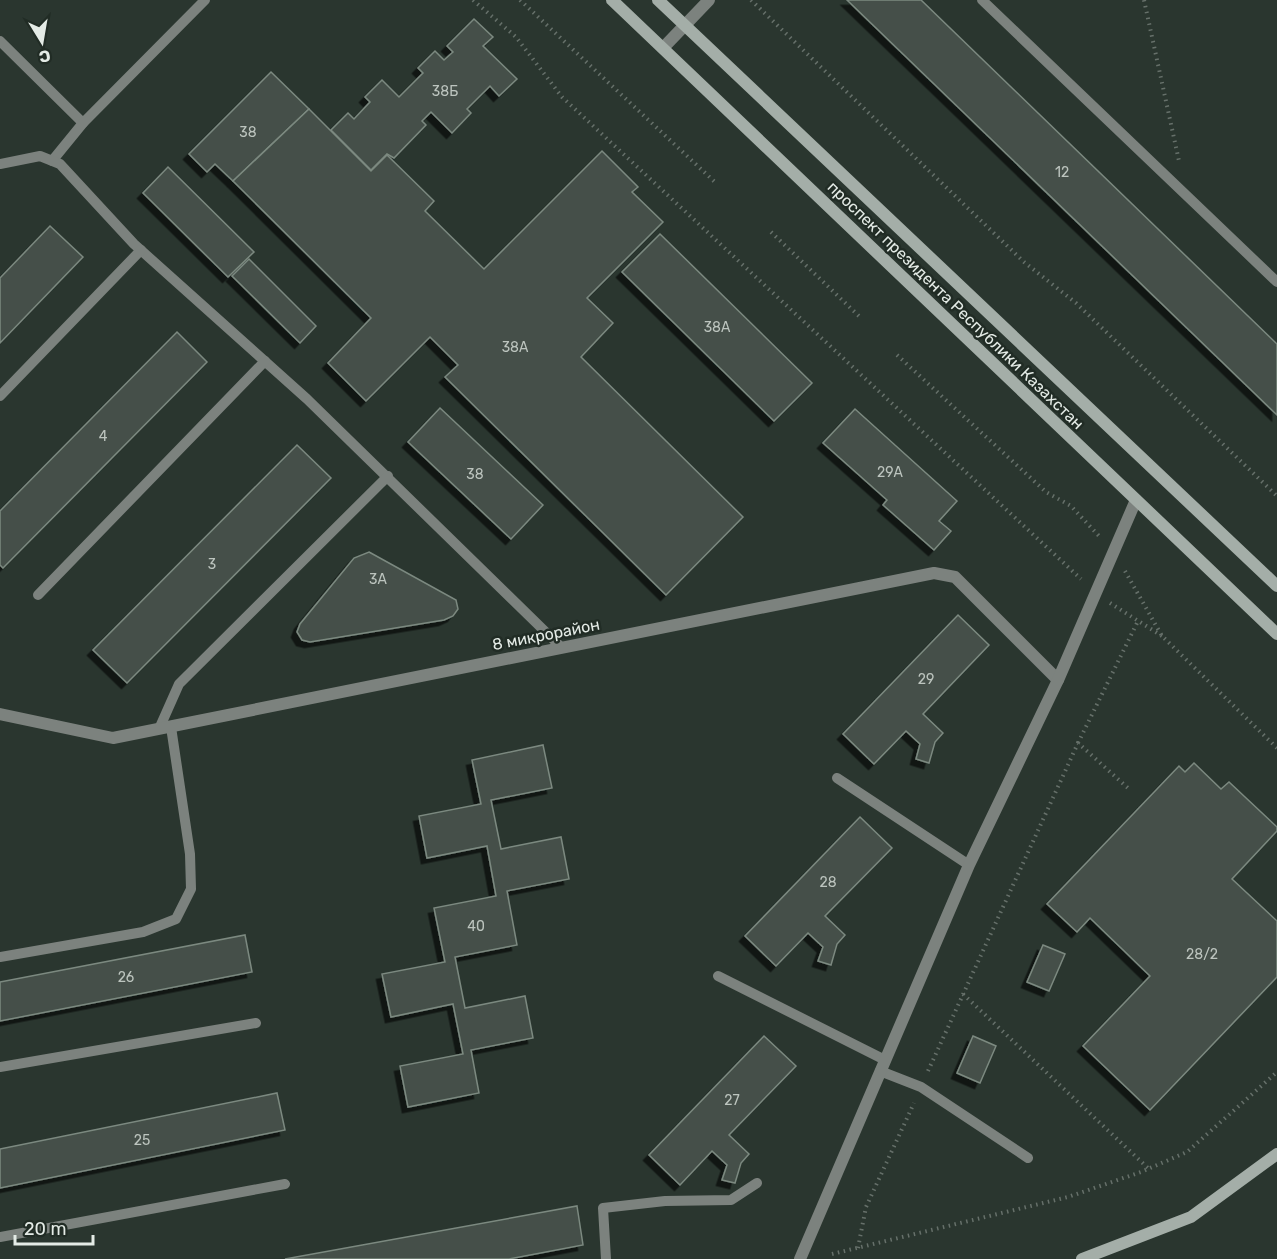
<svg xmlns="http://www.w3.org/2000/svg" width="1277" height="1259" font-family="Rubik,sans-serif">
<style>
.building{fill:#445048;stroke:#7c8980;stroke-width:1.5;filter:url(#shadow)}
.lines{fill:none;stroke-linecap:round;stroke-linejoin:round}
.path{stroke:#66706a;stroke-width:4;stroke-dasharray:1.5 4.5;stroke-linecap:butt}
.lane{stroke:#7c827e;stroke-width:10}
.street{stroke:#7c827e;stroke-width:12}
.secondary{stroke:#a4aea8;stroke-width:12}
.labels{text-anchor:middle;stroke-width:5;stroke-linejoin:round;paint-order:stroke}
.number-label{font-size:14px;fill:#bcc4be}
.street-label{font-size:16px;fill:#e4ebe6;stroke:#212c25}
</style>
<defs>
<filter id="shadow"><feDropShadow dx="-5.5" dy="5.5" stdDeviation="0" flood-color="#0009"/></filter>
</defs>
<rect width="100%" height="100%" fill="#2a362f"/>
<!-- building -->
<g class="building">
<path d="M847,0h74l356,344v71z"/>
<path d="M474,19l19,18 -10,9 34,33 -18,17 -9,-10 -23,23 4,4 -19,20 -21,-21 -9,9 4,4 -32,33 -7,-4 -16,16 -40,-40 17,-17 6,6 16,-17 -5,-5 17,-17 17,17 24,-24 -5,-5 17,-17 9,9 9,-8 -6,-6z"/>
<path d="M271,72l38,37 -76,72 -18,-17 -8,8 -18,-18z"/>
<path d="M309,109l62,62 16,-16 47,46 -9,10 59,58 118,-118 36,36 -6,5 31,30 -76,76 26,25 -32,34 162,160 -77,78 -221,-218 13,-12 -28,-28 -64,64 -38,-38 43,-45 -138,-137z"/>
<path d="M168,167l86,85 -26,25 -85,-84z"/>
<path d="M50,226l33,31 -83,86v-65z"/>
<path d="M660,234l152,149 -38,38 -152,-149z"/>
<path d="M249,259l67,67 -16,17 -68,-67z"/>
<path d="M177,332l30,30 -204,206 -3,-3v-54z"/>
<path d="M440,408l103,97 -32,34 -103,-97z"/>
<path d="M855,409l102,92 -18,20 12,10 -17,19 -51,-45 4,-5 -64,-57z"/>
<path d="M297,445l34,33 -204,205 -34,-33z"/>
<path d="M369,552l87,48 2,9 -5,7 -9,4 -134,22 -8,-2 -5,-8 3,-8 54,-66z"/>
<path d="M958,615l31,30 -66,69 20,19 -8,9 -6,21 -13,-4 4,-15 -14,-13 -32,33 -31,-30z"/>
<path d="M543,745l9,43 -61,12 10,49 60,-12 8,42 -62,12 10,54 -62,12 10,51 60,-12 8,42 -62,12 8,43 -71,14 -8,-41 63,-12 -10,-50 -62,13 -9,-43 63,-12 -11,-54 62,-12 -9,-50 -60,12 -8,-42 62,-12 -9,-44z"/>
<path d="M1194,763l27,26 8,-7 48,45v4l-45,48 45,42v56l-127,133 -67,-64 67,-70 -60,-58 -13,14 -30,-28 132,-138 6,6z"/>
<path d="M860,817l32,31 -67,68 20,19 -8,9 -6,21 -13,-4 5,-14 -15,-14 -32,33 -31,-30z"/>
<path d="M245,935l7,37 -252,49v-39z"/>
<path d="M1043,945l22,9 -16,37 -22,-9z"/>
<path d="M764,1036l32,30 -67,69 20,19 -8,9 -6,20 -13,-3 5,-15 -15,-14 -32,34 -31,-30z"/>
<path d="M973,1036l23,10 -16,37 -23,-10z"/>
<path d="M277,1093l8,37 -285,58v-39z"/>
<path d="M577,1206l6,39 -74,14h-224z"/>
</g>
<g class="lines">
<!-- path -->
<g class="path">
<path d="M473,0l43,37 46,60 519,482"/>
<path d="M520,0l197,184"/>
<path d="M751,0l273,262 52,41 201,193"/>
<path d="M1144,0l35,161"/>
<path d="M771,232l90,86"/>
<path d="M897,355l149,137 25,14 28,30"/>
<path d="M1125,571l37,65 115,112"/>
<path d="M1110,603l52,33"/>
<path d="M1078,743l60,-122"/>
<path d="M963,994l186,175"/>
<path d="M928,1071l150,-328 50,45"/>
<path d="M858,1248l8,-41 48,-104"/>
<path d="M832,1254l236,-57 73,-25 46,-20 90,-80"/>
</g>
<!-- lane -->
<g class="lane">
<path d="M982,0l295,282"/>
<path d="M0,41l83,82"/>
<path d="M52,161l31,-38 122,-123"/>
<path d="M0,164l40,-8 20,8 74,80 173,155 255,249"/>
<path d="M0,396l141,-146"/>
<path d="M38,595l227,-234"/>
<path d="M159,729l20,-45 209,-208"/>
<path d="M837,778l132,87"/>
<path d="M0,957l143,-25 33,-13 15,-30 -1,-35 -19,-127"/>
<path d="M718,976l167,84"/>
<path d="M0,1067l256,-44"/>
<path d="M880,1071l41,16 107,71"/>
<path d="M0,1237l285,-53"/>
<path d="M606,1259l-3,-51 62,-7 66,-1 26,-17"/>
</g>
<!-- street -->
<g class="street">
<path d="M663,48l46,-48"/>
<path d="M0,714l113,24 821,-165 21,4 103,103"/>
<path d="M800,1259l169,-394 89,-185 78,-180"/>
</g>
<!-- secondary -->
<g class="secondary">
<path d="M612,0l665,634"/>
<path d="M658,0l619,586"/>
<path d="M1082,1259l109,-42 86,-63"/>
</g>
</g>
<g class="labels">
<!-- number labels -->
<g class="number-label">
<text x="445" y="96">38Б</text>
<text x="248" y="137">38</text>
<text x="1062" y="177">12</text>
<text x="717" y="332">38А</text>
<text x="515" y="352">38А</text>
<text x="103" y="441">4</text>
<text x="890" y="477">29А</text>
<text x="475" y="479">38</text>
<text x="212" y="569">3</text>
<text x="378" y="584">3А</text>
<text x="926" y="684">29</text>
<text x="828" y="887">28</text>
<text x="476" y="931">40</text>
<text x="1202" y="959">28/2</text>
<text x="126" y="982">26</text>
<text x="732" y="1105">27</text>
<text x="142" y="1145">25</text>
</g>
<!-- street labels -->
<g class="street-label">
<text transform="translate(956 305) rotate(44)" y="6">проспект президента Республики Казахстан</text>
<text transform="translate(546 634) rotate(-11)" y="6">8 микрорайон</text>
</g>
</g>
<!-- north arrow -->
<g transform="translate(42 42) rotate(169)" stroke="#212c25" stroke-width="4.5" paint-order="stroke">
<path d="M0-4.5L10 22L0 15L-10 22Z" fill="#e4ebe6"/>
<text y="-9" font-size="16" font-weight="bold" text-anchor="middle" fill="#e4ebe6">С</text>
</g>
<!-- scale -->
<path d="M15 1235v9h78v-9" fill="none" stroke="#e4ebe6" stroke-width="3"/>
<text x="24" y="1235" font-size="18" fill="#e4ebe6" stroke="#212c25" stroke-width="4.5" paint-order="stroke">20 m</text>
</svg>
